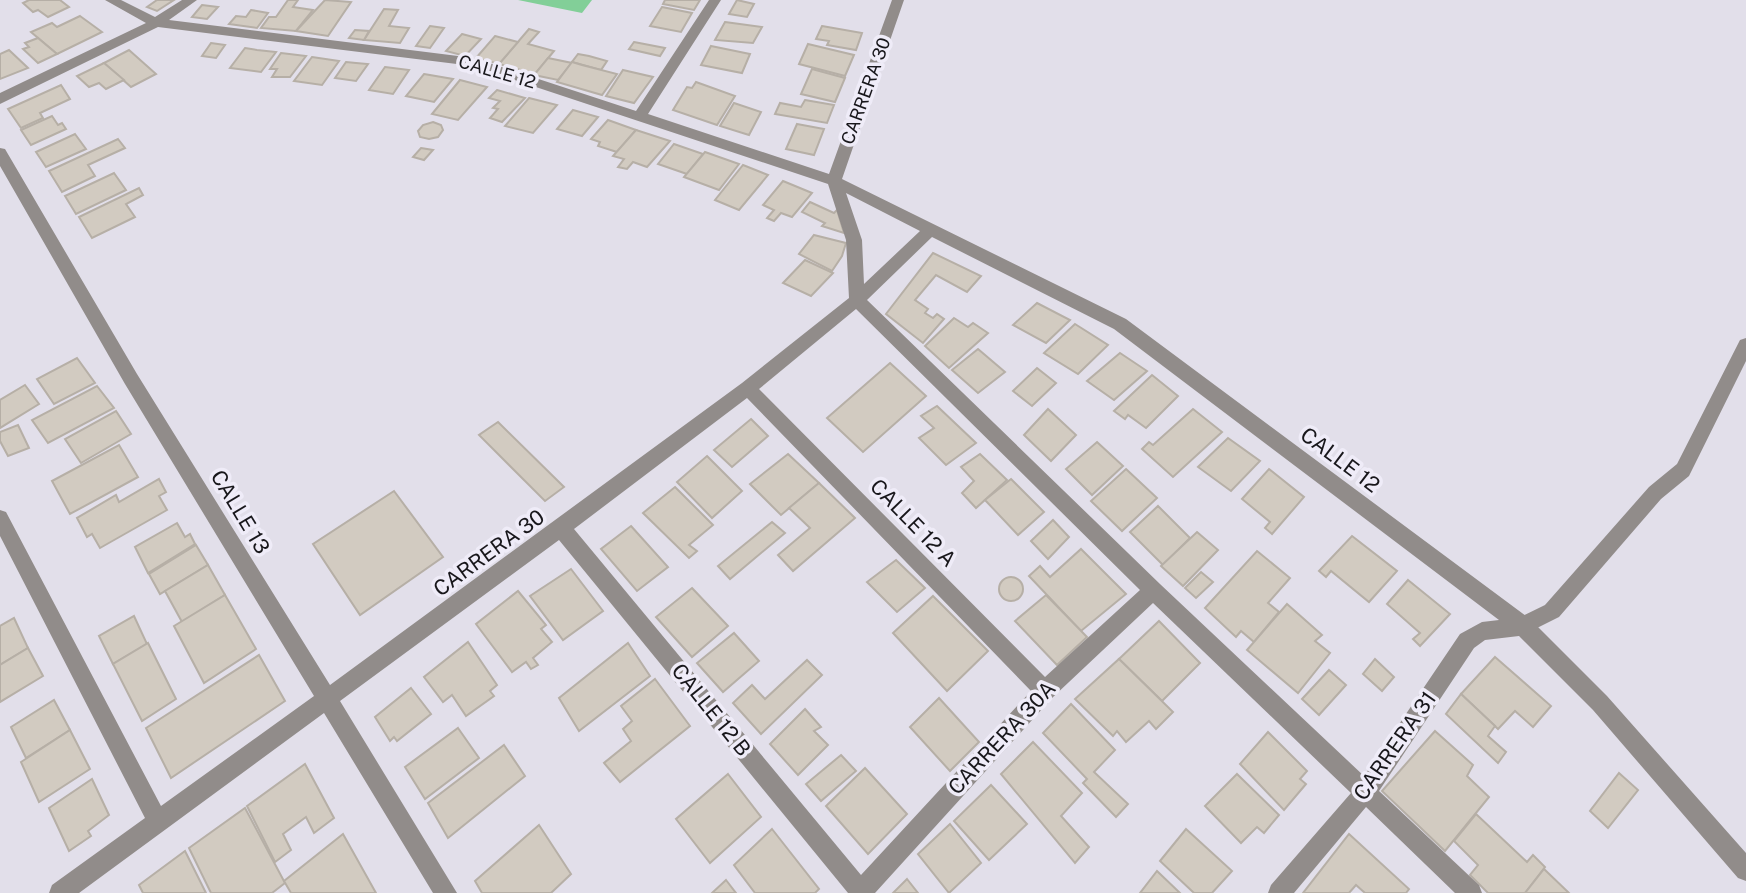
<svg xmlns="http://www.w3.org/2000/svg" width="1746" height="893" font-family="'Public Sans',sans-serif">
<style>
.green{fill:#82cf98}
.building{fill:#d2cbc1;stroke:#b6afa6;stroke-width:2}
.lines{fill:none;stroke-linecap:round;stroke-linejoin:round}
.lane{fill:#918c8a;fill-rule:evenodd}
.street{fill:#918c8a;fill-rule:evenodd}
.labels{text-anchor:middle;stroke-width:7;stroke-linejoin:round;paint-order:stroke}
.far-street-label{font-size:18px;fill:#18171b;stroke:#efecf8}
.street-label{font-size:21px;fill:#18171b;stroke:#efecf8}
</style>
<rect width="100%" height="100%" fill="#e2dfea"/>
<!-- green -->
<path class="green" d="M518,0h74l-10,13z"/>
<!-- building -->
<g class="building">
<path d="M29,0h31l9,7 -21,10 -10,-7 -5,2 -10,-9z"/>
<path d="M157,0h17l-17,11 -10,-4z"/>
<path d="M288,0h10l-5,7 20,3 -17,21 -35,-3 8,-11h7z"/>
<path d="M325,0l26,2 -23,34 -32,-5z"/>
<path d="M665,0h35l-6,10 -31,-6z"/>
<path d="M737,0l17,4 -7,13 -18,-3z"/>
<path d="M202,5l16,2 -11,12 -15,-2z"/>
<path d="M662,7l30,6 -11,19 -31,-6z"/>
<path d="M384,9l14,1 -9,16 20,2 -9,15 -36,-3z"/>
<path d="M251,10l17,3 -11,15 -28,-4 7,-8 10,1z"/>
<path d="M80,16l22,16 -45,22 -26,-22 21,-9 5,4z"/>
<path d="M725,22l37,5 -9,16 -38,-3z"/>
<path d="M430,26l14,2 -14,20 -14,-2z"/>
<path d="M822,26l40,7 -6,17 -29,-5 2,-4 -13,-2z"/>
<path d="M529,29l10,3 -11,12 26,7 -19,23 -36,-10z"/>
<path d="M355,30l14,1 -5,9 -15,-2z"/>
<path d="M462,34l19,5 -16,17 -19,-5z"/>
<path d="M495,36l23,6 -19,22 -23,-6z"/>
<path d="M38,38l19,16 -19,9 -15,-14 6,-2 -4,-4z"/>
<path d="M634,42l31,6 -5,8 -31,-7z"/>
<path d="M211,43l14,2 -9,13 -14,-2z"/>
<path d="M808,44l46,11 -9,21 -46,-12z"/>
<path d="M711,46l39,8 -8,19 -41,-8z"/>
<path d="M245,48l12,2 19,2 -15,20 -31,-4z"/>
<path d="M9,50l19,18 -28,11v-25z"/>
<path d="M129,50l27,24 -25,13 -27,-24z"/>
<path d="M281,53l25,3 -16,21h-18l5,-8h-7z"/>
<path d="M578,54l11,2 18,5 -6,9 -29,-8z"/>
<path d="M312,57l27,4 -17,24 -28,-4z"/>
<path d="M548,58l24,5 -14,17 -24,-5z"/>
<path d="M346,62l10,1 12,1 -12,17 -21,-3z"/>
<path d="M572,62l10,3 35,9 -15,21 -45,-13z"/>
<path d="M104,63l20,17 -18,9 -7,-6 -10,4 -12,-11z"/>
<path d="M385,67l24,3 -16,24 -24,-4z"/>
<path d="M812,69l33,9 -10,24 -34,-8z"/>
<path d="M623,70l30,7 -19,26 -28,-7z"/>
<path d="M424,74l29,5 -19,23 -28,-6z"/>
<path d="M460,80l27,7 -29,33 -26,-6z"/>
<path d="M696,82l39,14 -18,29 -44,-15 14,-23 5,1z"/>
<path d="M61,85l9,14 -30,14 3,5 -22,10 -13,-19z"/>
<path d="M497,90l28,8 -23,24 -12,-4 8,-9 -5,-1 7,-7 -11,-3z"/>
<path d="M529,98l28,7 -24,28 -28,-7z"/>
<path d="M805,100l29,5 -7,18 -52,-9 5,-11 21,4z"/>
<path d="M734,103l27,9 -12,23 -29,-9z"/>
<path d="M573,110l25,7 -16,19 -25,-7z"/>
<path d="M52,116l6,9 4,-2 4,6 -35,16 -10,-15z"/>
<path d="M608,120l28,10 -19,22 -19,-6 2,-4 -9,-3z"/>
<path d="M433,122l8,3 2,5 -5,7 -9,2 -9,-2 -2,-6 5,-6z"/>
<path d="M797,124l27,5 -10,26 -28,-6z"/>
<path d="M636,130l34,11 -23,26 -14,-5 -6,7 -9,-2 6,-8 -11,-3z"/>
<path d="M75,134l11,15 -40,18 -10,-15z"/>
<path d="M118,139l7,9 -37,17 7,11 -33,16 -13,-21z"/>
<path d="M674,144l29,10 -16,20 -29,-10z"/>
<path d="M421,148l12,2 -9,10 -11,-3z"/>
<path d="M705,152l34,12 -20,26 -35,-13z"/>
<path d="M743,165l25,10 -29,35 -24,-10z"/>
<path d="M114,173l12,17 -50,24 -11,-18z"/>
<path d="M783,181l29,12 -20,24 -11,-4 -7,8 -7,-3 7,-8 -11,-5z"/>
<path d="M139,188l4,7 -17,9 9,13 -43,21 -13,-21z"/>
<path d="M810,202l24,11 3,-3 7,23 -22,-7 3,-3 -23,-11z"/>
<path d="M814,235l32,8 -4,13 -10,15 -33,-17z"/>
<path d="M933,253l48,23 -14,16 -31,-17 -21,25 13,9 -3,4 8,5 4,-4 7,5 -21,24 -37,-29z"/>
<path d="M805,260l28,13 -22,23 -28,-13z"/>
<path d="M1037,303l33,17 -24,23 -33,-18z"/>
<path d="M954,318l14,9 5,-4 15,10 -39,35 -24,-22z"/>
<path d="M1075,324l33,21 -30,29 -34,-21z"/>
<path d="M978,349l27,23 -27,21 -26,-23z"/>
<path d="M1120,353l27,18 -33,29 -27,-19z"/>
<path d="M77,358l18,25 -41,21 -17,-25z"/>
<path d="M890,363l36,33 -63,56 -36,-34z"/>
<path d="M1037,368l19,15 -24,23 -19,-15z"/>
<path d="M1152,375l26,21 -32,32 -18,-13 -3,4 -11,-8z"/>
<path d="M25,385l14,19 -39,24v-28z"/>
<path d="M97,386l17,22 -66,35 -16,-23z"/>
<path d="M937,406l39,37 -30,22 -27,-27 15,-10 -13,-12z"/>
<path d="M1048,409l28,26 -25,26 -27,-26z"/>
<path d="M1193,409l29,23 -49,45 -31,-28 7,-7 4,3z"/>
<path d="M116,411l15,23 -50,29 -16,-24z"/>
<path d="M751,419l17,17 -36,31 -18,-17z"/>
<path d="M498,422l66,65 -19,14 -66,-66z"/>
<path d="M18,425l11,23 -21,8 -8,-15v-9z"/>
<path d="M1228,438l32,23 -29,30 -33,-24z"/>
<path d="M1097,442l26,24 -31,29 -26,-26z"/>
<path d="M119,445l19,32 -68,37 -18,-33z"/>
<path d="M788,454l31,29 -38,32 -31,-31z"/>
<path d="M980,454l27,26 -31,28 -14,-15 12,-12 -13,-14z"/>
<path d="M707,456l35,35 -30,27 -35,-36z"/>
<path d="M1126,469l31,29 -35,33 -31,-30z"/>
<path d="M1269,469l35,28 -32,37 -7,-6 5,-6 -28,-23z"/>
<path d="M159,479l7,13 -7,4 8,14 -67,38 -8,-14 -5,3 -10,-19 39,-23 3,7z"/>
<path d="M1011,479l33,33 -26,23 -33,-35z"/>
<path d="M819,483l36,35 -62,53 -15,-16 32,-27 -21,-20z"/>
<path d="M675,487l38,38 -24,20 8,6 -8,7 -46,-45z"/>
<path d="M394,491l49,66 -83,58 -47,-71z"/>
<path d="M1158,506l32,32 -27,27 -33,-33z"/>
<path d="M1053,520l16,17 -21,22 -17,-18z"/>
<path d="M772,522l13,11 -55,46 -12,-13z"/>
<path d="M177,523l8,14 5,-3 5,10 -47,29 -13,-26z"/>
<path d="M631,526l37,41 -31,24 -36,-42z"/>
<path d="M1197,532l21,18 -35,36 -22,-20z"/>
<path d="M1352,536l45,35 -28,31 -38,-31 -5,6 -7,-6z"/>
<path d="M196,545l12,20 -48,29 -11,-20z"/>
<path d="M1081,549l45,45 -45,37 -52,-55 11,-10 10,11z"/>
<path d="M1257,551l33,27 -22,25 11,9 -25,30 -13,-11 -5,6 -31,-29z"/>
<path d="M896,560l29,28 -28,24 -30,-30z"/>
<path d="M208,565l17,30 -43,27 -17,-31z"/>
<path d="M571,569l32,42 -40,29 -33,-44z"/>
<path d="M1201,572l12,10 -17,16 -11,-10z"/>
<circle cx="1011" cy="589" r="12"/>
<path d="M1408,580l42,34 -30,32 -7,-7 7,-6 -33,-29z"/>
<path d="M692,588l36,38 -36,31 -36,-40z"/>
<path d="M518,591l28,34 -5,4 11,13 -19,16 5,7 -7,4 -5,-7 -14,10 -36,-48z"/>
<path d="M225,595l31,54 -52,34 -30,-57z"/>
<path d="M1046,595l41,42 -30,28 -42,-44z"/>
<path d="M933,596l55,55 -41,40 -54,-58z"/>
<path d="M1287,604l35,31 -7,6 15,12 -32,40 -51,-43z"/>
<path d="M134,616l13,28 -34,20 -14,-28z"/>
<path d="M14,618l14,30 -28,17v-39z"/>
<path d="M1159,621l41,42 -38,38 -43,-42z"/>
<path d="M734,633l25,28 -36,31 -26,-29z"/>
<path d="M468,642l29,43 -7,6 4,5 -28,20 -14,-21 -9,7 -19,-25z"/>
<path d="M148,643l28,56 -34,22 -29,-57z"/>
<path d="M628,643l22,33 -71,55 -20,-33z"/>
<path d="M28,648l15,28 -43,26v-37z"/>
<path d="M259,655l26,46 -114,77 -25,-50z"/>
<path d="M1495,657l56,49 -18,21 -18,-16 -17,18 -37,-35z"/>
<path d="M1119,659l54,53 -17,17 -7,-8 -23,21 -9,-11 -4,5 -38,-37z"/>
<path d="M1375,659l19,18 -12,14 -19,-17z"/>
<path d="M807,660l15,15 -61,59 -28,-31 19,-18 13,14z"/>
<path d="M1329,670l17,15 -27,30 -17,-16z"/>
<path d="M655,679l35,47 -70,56 -16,-19 27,-22 -8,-12 9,-8 -11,-15z"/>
<path d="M411,688l20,26 -34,27 -3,-4 -4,4 -15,-24z"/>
<path d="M1461,694l34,32 -7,10 18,16 -8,11 -52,-49z"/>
<path d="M939,698l40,44 -29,29 -40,-44z"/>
<path d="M54,700l16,30 -44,28 -15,-31z"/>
<path d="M1071,704l44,46 -21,22 34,32 -12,13 -33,-34 4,-4 -44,-46z"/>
<path d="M805,709l16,18 -7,4 14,14 -30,30 -28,-31z"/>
<path d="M458,728l21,30 -54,41 -20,-32z"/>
<path d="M70,730l20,39 -51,33 -18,-40z"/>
<path d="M1435,731l38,34 -6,11 22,21 -44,54 -63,-60z"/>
<path d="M1268,732l39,39 -7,8 6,5 -22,26 -44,-46z"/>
<path d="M1033,742l49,51 -21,23 28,31 -14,16 -74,-89z"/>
<path d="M504,745l21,31 -77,62 -20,-35z"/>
<path d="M841,755l15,16 -35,30 -15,-17z"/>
<path d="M305,764l29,54 -20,15 -8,-16 -23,17 8,16 -16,12 -28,-56z"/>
<path d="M865,768l42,46 -39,40 -42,-48z"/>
<path d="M1619,773l19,17 -30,38 -18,-17z"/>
<path d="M728,774l33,43 -51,46 -34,-44z"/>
<path d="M1237,774l42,41 -15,18 -7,-6 -16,16 -36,-37z"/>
<path d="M92,779l17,36 -21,16 3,5 -22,15 -20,-43z"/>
<path d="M991,785l36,39 -38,36 -35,-39z"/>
<path d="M245,808l40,75 -13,10h-61l-22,-45z"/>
<path d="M1476,814l51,48 6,-7 12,12 -20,26h-37l-18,-18 8,-10 -24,-24z"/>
<path d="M950,824l31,39 -32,30 -31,-39z"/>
<path d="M539,825l32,49 -20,19h-69l-7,-12z"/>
<path d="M772,829l47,60 -4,4h-60l-21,-28z"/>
<path d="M1186,829l46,42 -20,22h-18l-34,-32z"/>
<path d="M343,834l33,59h-85l-7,-12z"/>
<path d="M1349,834l60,55 -3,4h-41l-9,-8 -7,8h-46z"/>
<path d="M185,851l21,42h-63l-4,-8z"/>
<path d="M1544,869l25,24h-44z"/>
<path d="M1157,871l23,22h-40z"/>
<path d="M907,879l11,14h-25z"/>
<path d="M726,880l10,13h-24z"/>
</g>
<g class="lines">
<!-- lane -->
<path class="lane" d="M1746,338v23l-57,115 -28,23 -102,118 -36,18 -7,-2 -3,-7 3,-7 29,-14 104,-118 28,-23 63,-124z"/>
<!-- street -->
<path class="street" d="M105,0h16l34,17 27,-17h15l-28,20 305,38 162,53 73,-111h12l-73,114 181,60 63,-174h12l-62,179 284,140 404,300 77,77 139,157v28l-8,-3 -145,-168 -74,-74 -34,4 -11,8 -95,143 100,94 3,8h-27l-89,-86 -72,86h-26l3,-8 80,-92 -198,-190 -101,95 -177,195h-27l-289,-353 -219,161 117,192h-24l-109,-180 -245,180h-30l3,-8 93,-67 -145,-282v-26l6,2 155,294 153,-110 -189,-312 -125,-218v-18l5,1 132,225 193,311 412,-302 107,-85 -3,-58 -18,-56 -355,-118 -315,-39 -158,77v-11l146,-70zM846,193l74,38 -56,53 -2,-44zM932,237l182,92 385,291 -17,2 -22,12 -96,142 -204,-192 -293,-284zM856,309l284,281 -95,87 -286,-288zM747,398l284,293 -170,184 -287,-346z"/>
</g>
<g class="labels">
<!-- far-street labels -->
<g class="far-street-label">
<text transform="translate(497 72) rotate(16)" y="6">CALLE 12</text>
<text transform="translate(866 91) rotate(-70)" y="6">CARRERA 30</text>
</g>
<!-- street labels -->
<g class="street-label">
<text transform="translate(1340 460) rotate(37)" y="7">CALLE 12</text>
<text transform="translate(240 512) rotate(59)" y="7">CALLE 13</text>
<text transform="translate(913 523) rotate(46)" y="7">CALLE 12 A</text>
<text transform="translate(489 553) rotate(-36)" y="7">CARRERA 30</text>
<text transform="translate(711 710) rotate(51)" y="7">CALLE 12 B</text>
<text transform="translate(1002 738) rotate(-47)" y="7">CARRERA 30A</text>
<text transform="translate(1395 746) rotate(-55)" y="7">CARRERA 31</text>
</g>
</g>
</svg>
